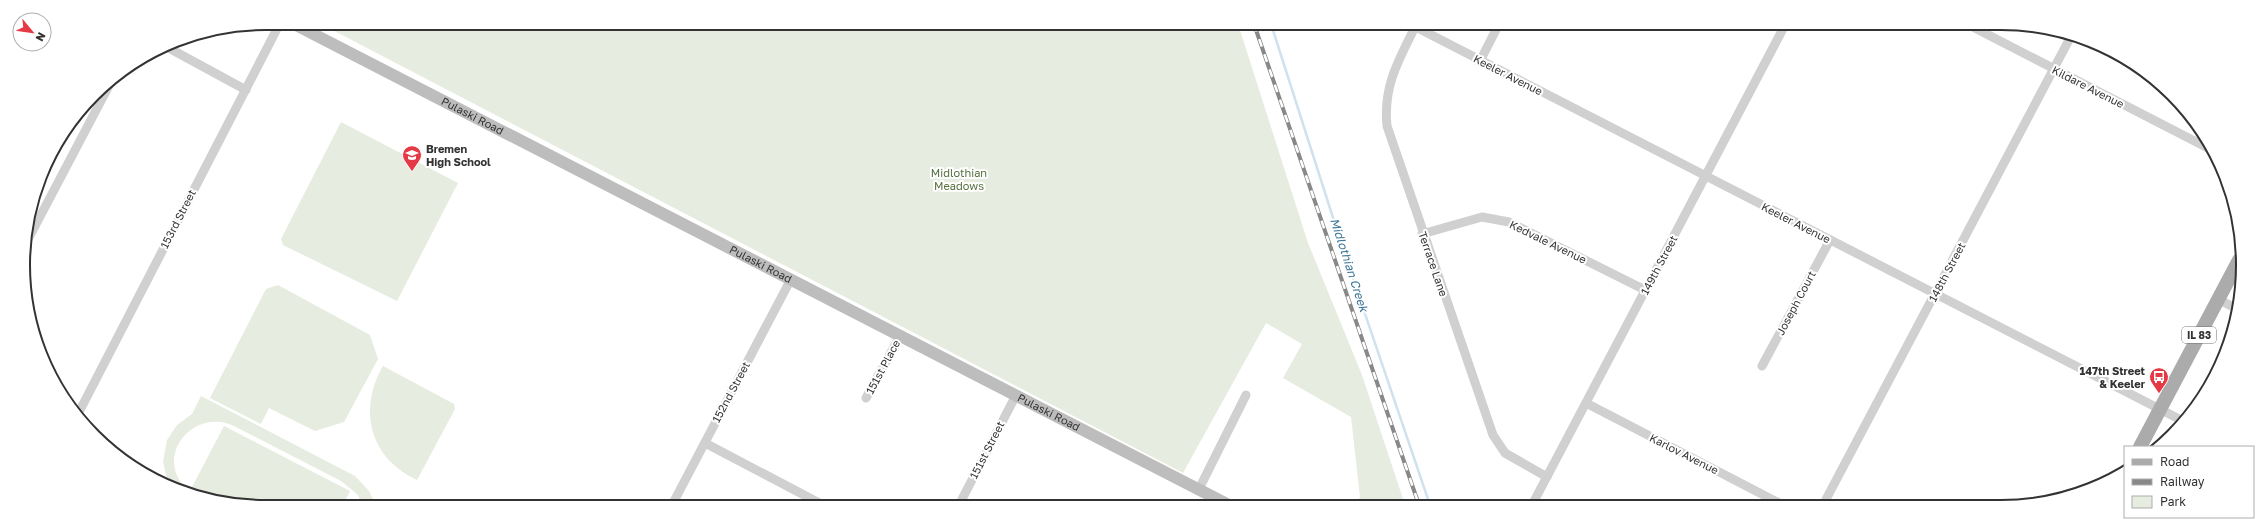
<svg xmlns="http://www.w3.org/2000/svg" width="2266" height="530" font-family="'Golos Text',sans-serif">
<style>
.green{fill:#e6ecdf}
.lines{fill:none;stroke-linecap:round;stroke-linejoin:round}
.stream{stroke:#cfe2ee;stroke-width:2.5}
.minor{stroke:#d0d0d0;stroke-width:9}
.secondary{stroke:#bdbdbd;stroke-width:12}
.primary{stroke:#ababab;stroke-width:14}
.rail-casing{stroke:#888;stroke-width:4}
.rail{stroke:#fff;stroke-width:2.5;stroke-dasharray:8;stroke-linecap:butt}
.labels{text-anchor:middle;stroke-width:4;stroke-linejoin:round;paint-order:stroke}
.shield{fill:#fff;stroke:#707070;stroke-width:1}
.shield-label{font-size:10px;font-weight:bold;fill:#333}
.street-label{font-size:11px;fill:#333;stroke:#fff}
.poi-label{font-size:11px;font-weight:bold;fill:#333;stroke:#fff;text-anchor:start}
.park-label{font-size:11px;fill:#56703f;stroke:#fff}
.water-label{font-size:12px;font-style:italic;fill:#3f7597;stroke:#fff}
.rim{fill:none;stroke:#333;stroke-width:2}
</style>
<rect width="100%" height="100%" fill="#fff"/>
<!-- green -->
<g class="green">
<path d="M319,23l919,1 70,219 54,132 43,130h-49l4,-8 -9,-80 -68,-39 19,-34 -36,-21 -83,150z"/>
<path d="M341,122l117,61 -61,118 -114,-56 -2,-6z"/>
<path d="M278,285l92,50 8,24 -34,63 -29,9 -46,-23 -8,16 -51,-26 56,-109z"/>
<path d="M383,366l71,38 1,5 -38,71c-48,-22 -59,-71 -34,-114z"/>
<path d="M201,396l154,80 14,15 7,14h-13l-6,-11 -16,-13 -107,-55c-42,-19 -81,32 -47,63l-19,-6 -5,-21 4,-22 10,-15 15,-11z"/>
<path d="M224,426l126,65 -7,14h-110l-19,-7 -22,-11z"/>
</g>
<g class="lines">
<!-- stream -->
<path class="stream" d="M1271,24l73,228 86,253"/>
<!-- minor -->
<g class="minor">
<path d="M1410,24l773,397"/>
<path d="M1969,25l239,123"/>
<path d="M1415,27c-17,34 -32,60 -28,99l106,309 12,18 42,24"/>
<path d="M165,46l81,44"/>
<path d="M1480,61l19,-37"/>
<path d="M1422,234l60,-17 27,5 136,68"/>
<path d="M24,247l89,-169"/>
<path d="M2218,299l19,10"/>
<path d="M1762,366l68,-126"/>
<path d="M866,398l34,-62"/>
<path d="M1586,403l197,102"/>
<path d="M77,416l203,-393"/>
<path d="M705,443l118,62"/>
<path d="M1199,489l47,-94"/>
<path d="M672,505l119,-226"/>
<path d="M959,505l57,-110"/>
<path d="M1532,505l253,-480"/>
<path d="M1823,505l247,-467"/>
</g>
<!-- secondary -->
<path class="secondary" id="s1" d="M292,23l937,482"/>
<!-- primary -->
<path class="primary" d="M2140,447l99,-187"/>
<defs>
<path id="rail" d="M1254,24l165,481"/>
</defs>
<!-- rail casing -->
<use href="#rail" class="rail-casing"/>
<!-- rail -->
<use href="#rail" class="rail"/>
</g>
<!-- icons -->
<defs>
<symbol id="school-pin" viewBox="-11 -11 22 30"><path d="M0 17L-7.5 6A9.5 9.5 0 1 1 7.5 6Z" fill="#e63946" stroke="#fff"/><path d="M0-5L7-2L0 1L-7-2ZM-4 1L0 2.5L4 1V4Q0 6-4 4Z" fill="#fff"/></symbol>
<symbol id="bus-pin" viewBox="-11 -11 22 30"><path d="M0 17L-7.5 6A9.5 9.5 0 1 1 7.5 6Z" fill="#e63946" stroke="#fff"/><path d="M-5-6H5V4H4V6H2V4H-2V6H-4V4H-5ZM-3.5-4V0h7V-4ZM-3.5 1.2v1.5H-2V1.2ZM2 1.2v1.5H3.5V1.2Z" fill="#fff"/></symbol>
</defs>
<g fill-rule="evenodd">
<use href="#school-pin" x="401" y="144" width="22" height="30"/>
<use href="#bus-pin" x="2148" y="366" width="22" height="30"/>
</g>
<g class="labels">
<!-- shield labels -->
<rect class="shield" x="2182" y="327" width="34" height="16" rx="3"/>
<g class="shield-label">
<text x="2199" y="339">IL 83</text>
</g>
<!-- street labels -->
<g class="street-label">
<text transform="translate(1508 75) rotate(27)" y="4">Keeler Avenue</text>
<text transform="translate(2088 87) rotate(27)" y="4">Kildare Avenue</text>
<text dy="4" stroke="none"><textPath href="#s1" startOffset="203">Pulaski Road</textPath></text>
<text transform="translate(178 219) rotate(-63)" y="4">153rd Street</text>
<text transform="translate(1796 223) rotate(27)" y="4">Keeler Avenue</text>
<text transform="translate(1548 242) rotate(26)" y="4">Kedvale Avenue</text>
<text dy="4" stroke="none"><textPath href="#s1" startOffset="527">Pulaski Road</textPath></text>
<text transform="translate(1433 264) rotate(71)" y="4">Terrace Lane</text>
<text transform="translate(1659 265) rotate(-62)" y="4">149th Street</text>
<text transform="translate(1947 272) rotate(-62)" y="4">148th Street</text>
<text transform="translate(1796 303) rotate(-62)" y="4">Joseph Court</text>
<text transform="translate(883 367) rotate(-62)" y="4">151st Place</text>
<text transform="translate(731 392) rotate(-62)" y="4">152nd Street</text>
<text dy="4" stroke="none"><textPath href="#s1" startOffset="851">Pulaski Road</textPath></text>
<text transform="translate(987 450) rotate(-63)" y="4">151st Street</text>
<text transform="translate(1684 454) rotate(27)" y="4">Karlov Avenue</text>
</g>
<!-- poi labels -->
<g class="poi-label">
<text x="426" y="153">Bremen<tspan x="426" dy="13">High School</tspan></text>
<text x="2145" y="375" text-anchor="end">147th Street<tspan x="2145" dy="13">&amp; Keeler</tspan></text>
</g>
<!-- park labels -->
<g class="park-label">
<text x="959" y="177">Midlothian<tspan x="959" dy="13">Meadows</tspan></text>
</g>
<!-- water labels -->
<g class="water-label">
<text transform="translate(1349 265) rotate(72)" y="4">Midlothian Creek</text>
</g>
</g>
<!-- crop -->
<path d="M0 0H2266V530H0ZM265 30H2001A235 235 0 0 1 2236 265V265A235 235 0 0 1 2001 500H265A235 235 0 0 1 30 265V265A235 235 0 0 1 265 30Z" fill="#fff" fill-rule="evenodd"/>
<path class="rim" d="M265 30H2001A235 235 0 0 1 2236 265V265A235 235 0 0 1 2001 500H265A235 235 0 0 1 30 265V265A235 235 0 0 1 265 30Z"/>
<!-- legend -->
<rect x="2124" y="446" width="130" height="72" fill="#ffffff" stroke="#adadad"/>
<rect x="2132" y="459" width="20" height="6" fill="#ababab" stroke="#adadad"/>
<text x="2160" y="466" font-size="12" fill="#333333">Road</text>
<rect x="2132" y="479" width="20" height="6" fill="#888888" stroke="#adadad"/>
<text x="2160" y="486" font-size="12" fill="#333333">Railway</text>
<rect x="2132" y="496" width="20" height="12" fill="#e6ecdf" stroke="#adadad"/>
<text x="2160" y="506" font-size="12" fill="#333333">Park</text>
<!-- north arrow -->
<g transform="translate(32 32) rotate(119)"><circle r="19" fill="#ffffff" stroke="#adadad"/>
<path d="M0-3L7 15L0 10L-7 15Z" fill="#e63946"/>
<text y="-6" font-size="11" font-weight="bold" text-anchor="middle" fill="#333333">N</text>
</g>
</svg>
